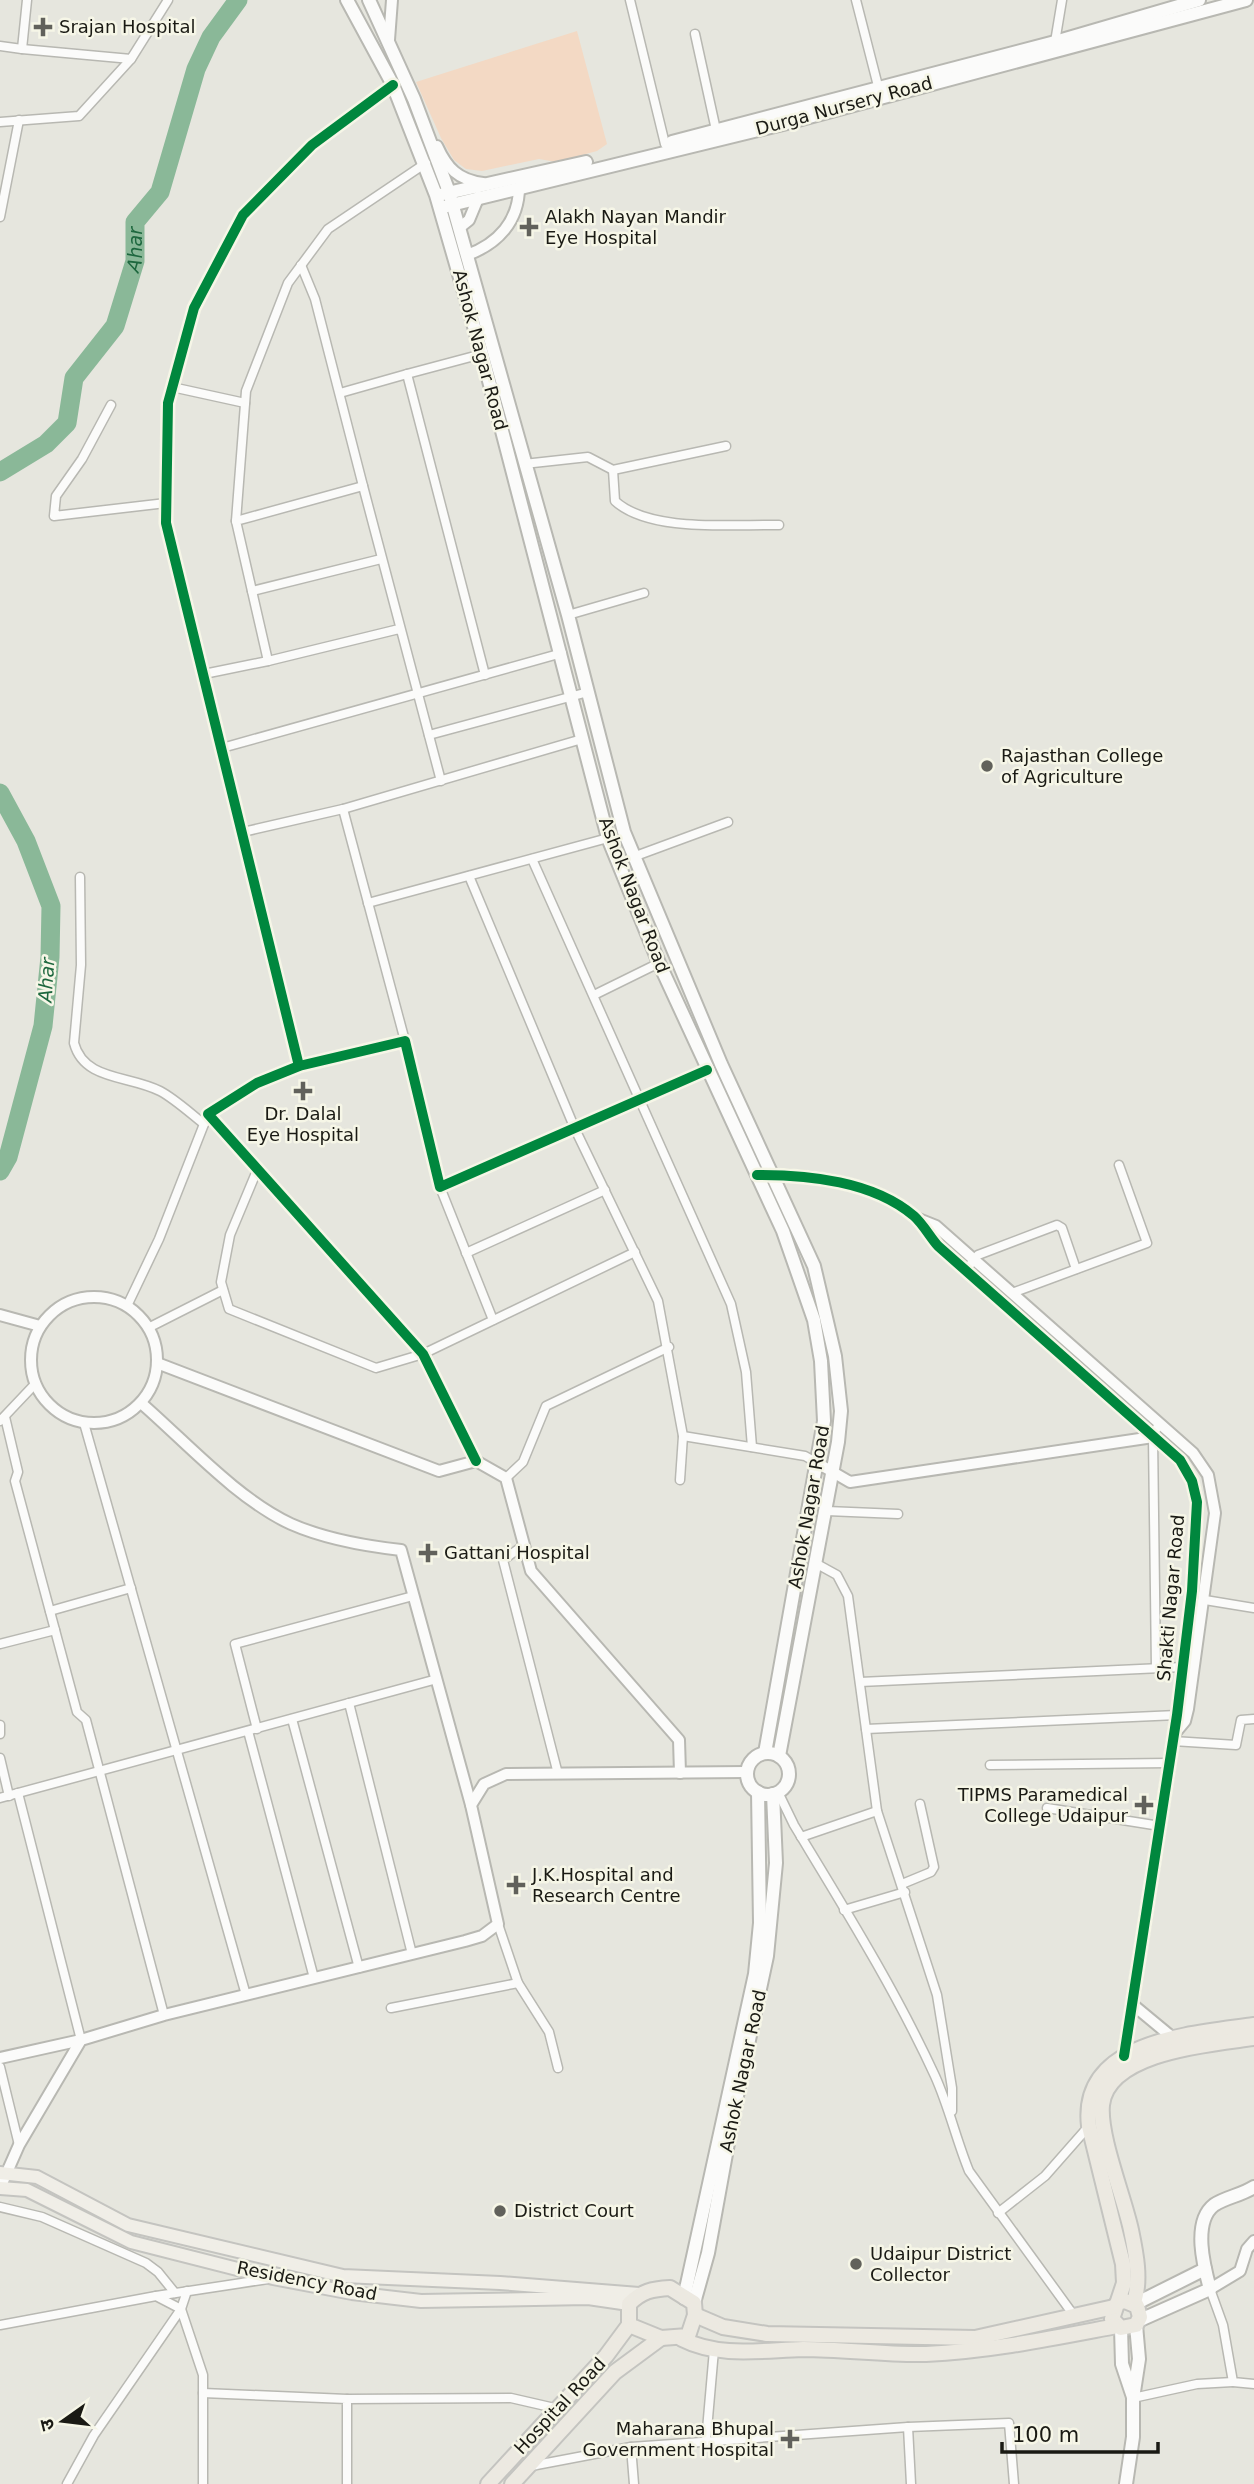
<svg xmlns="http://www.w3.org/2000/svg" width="1254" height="2484" font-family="'DejaVu Sans','Noto Sans Devanagari',sans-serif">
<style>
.green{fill:#f3d9c4}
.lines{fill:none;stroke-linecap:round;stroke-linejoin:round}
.river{stroke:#8ab898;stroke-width:19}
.minor-casing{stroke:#b8b8b2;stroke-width:11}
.tertiary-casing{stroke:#b8b8b2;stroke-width:14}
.secondary-casing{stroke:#b8b8b2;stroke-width:16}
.primary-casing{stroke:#c4c4c0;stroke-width:16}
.trunk-casing{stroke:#c4c4c0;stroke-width:18}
.minor{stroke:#fbfbfa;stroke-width:8}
.tertiary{stroke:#fbfbfa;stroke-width:10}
.secondary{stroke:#fbfbfa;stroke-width:12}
.primary{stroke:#f0eee7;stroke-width:12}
.trunk{stroke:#ece9e1;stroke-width:14}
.cycleway-casing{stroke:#f6f6e7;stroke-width:15}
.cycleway{stroke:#00873e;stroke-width:10}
.poi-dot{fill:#61615b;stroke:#f6f6e7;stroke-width:2.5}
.labels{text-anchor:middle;stroke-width:5;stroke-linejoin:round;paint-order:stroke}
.poi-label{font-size:18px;fill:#1a1a14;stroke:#f6f6e7;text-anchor:start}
.street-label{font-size:18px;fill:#1a1a14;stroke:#f6f6e7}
.water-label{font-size:19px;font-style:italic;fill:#1d673e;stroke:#f6f6e7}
</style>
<rect width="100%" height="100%" fill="#e6e6de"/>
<!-- green -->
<path class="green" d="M577,31l30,113 -10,7 -41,11 -17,-3 -57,12 -16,-2 -12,-9 -13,-22 -25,-56z"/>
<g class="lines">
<!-- river -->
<g class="river">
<path id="s1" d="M0,472l46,-28 21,-21 7,-45 41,-52 20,-65v-39l25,-30 36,-123 15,-32 27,-37"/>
<path d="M0,793l26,48 25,65 -1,51 -7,69 -35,131 -8,14"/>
</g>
<defs>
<g id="minor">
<path d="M630,0l35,144"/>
<path d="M856,0l22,86"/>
<path d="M695,34l21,96"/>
<path d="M1055,42l7,-42"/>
<path d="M0,46l22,3 5,-49"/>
<path d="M22,49l109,10 37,-59"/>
<path d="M0,122l79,-6 52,-57"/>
<path d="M0,217l19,-97"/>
<path d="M301,265l14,34 48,187"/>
<path d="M482,354l-75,20 78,301"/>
<path d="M172,387l73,16"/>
<path d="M340,393l67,-19"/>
<path d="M111,405l-29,54 -26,37 -2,20 112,-13"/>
<path d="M524,464l64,-7 25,13 113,-24"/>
<path d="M613,470l2,31c35,32 118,23 164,24"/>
<path d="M236,521l10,-130 42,-108 40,-54 98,-66"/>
<path d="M252,591l129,-32"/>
<path d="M568,615l76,-22"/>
<path d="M399,629l-131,32 -32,-140 127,-35 78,295"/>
<path d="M204,674l64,-13"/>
<path d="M429,735l159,-43"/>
<path d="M222,748l340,-95"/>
<path d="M343,809l62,232"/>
<path d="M243,832l100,-23 239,-70"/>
<path d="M633,857l95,-35"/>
<path d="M532,859l199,445 15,68 6,75"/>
<path d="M469,876l106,253 83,172 25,135 122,20 14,8"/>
<path d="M80,877l1,88 -7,78c10,38 55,32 86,48 15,8 30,22 44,33"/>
<path d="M368,903l240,-65"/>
<path d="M594,995l65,-32"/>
<path d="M299,1066l-133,-543 2,-120 26,-95 49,-93 69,-70 81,-60"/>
<path d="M258,1168l-28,67 -9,47 8,27 147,59 47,-14 212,-102"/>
<path d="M440,1187l53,133"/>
<path d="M466,1253l139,-63"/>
<path d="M965,1271l13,-16 79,-30 5,3 14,41"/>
<path d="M1012,1293l135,-50 -28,-78"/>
<path d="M127,1306l32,-67 47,-120"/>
<path d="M148,1328l75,-38"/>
<path d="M5,1417l13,55 -3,9 62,231 9,8 78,295"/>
<path d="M0,1421l36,-38"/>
<path d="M84,1423l162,572"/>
<path d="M476,1461l-53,-107 -215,-240 49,-31 42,-17 106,-25 35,146 267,-117"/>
<path d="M506,1478l17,-16 23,-56 123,-59"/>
<path d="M680,1480l3,-44"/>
<path d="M827,1511l71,3"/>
<path d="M524,1545l-21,15 55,214"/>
<path d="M817,1564l20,11 11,21 29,215 60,184 15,93v23"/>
<path d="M1205,1600l49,8"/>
<path d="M50,1611l81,-23"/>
<path d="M0,1644l55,-14"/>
<path d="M1156,1668l-3,-231 6,-14"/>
<path d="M860,1682l323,-15"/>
<path d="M349,1703l63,251"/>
<path d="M292,1719l67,249"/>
<path d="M0,1725v9"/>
<path d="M257,1729l-22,-85 178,-48"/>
<path d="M866,1729l311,-14"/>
<path d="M248,1731l66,247"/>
<path d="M1173,1741l63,4 5,-25 13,-1"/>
<path d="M0,1758l9,38"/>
<path d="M990,1765l179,-2"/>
<path d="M778,1792l16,33c49,81 101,164 141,251 14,31 21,63 34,95l106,146"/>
<path d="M18,1793l63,247"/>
<path d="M0,1798l437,-119"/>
<path d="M1047,1808l113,18"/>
<path d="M801,1837l76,-26"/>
<path d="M902,1884l29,-12 3,-5 -14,-63"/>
<path d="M844,1910l61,-18"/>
<path d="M518,1983l31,49 9,36"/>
<path d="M391,2008l127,-25 -20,-59"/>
<path d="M0,2067l19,78"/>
<path d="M0,2207l42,10 104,46 12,9 17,21"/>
<path d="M998,2213l47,-37 44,-50"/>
<path d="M1210,2289l13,36 10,57 21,2"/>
<path d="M156,2296l112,-17"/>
<path d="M0,2325l156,-29 25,13 22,66v109"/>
<path d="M203,2393l144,6v85"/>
<path d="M1133,2398l64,-14 36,-2"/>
<path d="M347,2399l164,-1 48,11"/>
<path d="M908,2427l3,57"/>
<path d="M706,2441l8,-91"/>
<path d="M631,2447l277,-20 101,-4 5,61"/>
<path d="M531,2466l100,-19 3,37"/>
<path d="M67,2484l27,-49 87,-126 6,-18"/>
</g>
<g id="tertiary">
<path d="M389,40l3,-40"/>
<path d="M437,146c10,22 21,34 46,37"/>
<path d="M459,228l10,-8 10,-24"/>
<path d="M467,255c31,-11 52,-34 52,-68"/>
<path d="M765,1175c49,0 112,8 150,42 8,8 15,20 23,29l242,214 12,21 5,21 -5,89 -15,124 -53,341"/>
<path d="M916,1218l20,8 257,227 15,22 7,38 -27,196 -3,12 -10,12"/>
<circle cx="94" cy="1360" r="63"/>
<path d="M0,1315l40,11"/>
<path d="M157,1363l282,108 37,-10 30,17 25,93 148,169 1,33"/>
<path d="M141,1403c45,39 96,96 150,121 34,15 74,22 110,26l70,255"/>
<path d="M819,1464l31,18 303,-45"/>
<path d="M1132,2004l41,34"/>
<path d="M0,2058l81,-18"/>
<path d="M0,2188l19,-43 62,-105 83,-25 301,-74 17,-5 16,-12 -27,-119 13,-21 22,-10 241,-2"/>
<path d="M1210,2289l30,-18 7,-22 7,-8"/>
</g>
<g id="secondary">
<path d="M347,0l46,85 43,110 46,159 126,484 51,125 124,268 31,89 7,41 3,60 -59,332"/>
<path d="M369,0l45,99 35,93 119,423 56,217 97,232 93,202 21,90 6,55 -3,31 -59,314"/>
<path d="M672,142l383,-100 144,-42"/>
<path d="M443,194l143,-32"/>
<path d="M447,206l336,-82 463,-124"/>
<circle cx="768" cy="1774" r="21"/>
<path d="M684,2298l71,-324 5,-51 -2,-131"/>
<path d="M694,2303l14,-50 26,-143 33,-154 9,-93 -3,-69"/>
<path d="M1135,2304l70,-35"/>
<path d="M1138,2321l72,-32c-6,-22 -18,-67 4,-84 12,-8 28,-10 40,-18"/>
<path d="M1121,2328l1,36 11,33"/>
<path d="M1126,2484l7,-47v-39l6,-39 -3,-34"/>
</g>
<g id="primary">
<path d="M0,2173l37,4 91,48 215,51 157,7 139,11"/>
<path d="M0,2188l27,2 104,52 142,36 79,15 69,8 167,-3 41,6"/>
</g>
<g id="trunk">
<path d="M670,2288l24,15 1,12 -7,21 -27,2 -32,-13v-21c13,-13 23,-15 41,-16z"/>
<path d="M1117,2303l8,-2 12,5 3,11 -4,8 -15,3 -9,-9 12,-36 -1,-19 -34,-138c-10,-86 104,-92 165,-101"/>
<path d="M1134,2303c7,-24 2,-49 -3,-73 -7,-33 -32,-94 -29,-125 6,-54 111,-61 152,-67"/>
<path d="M695,2315l28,12 44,7 208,4 139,-31"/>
<path d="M682,2339c37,19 81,11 121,10 41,0 82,6 123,5 65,-3 127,-16 191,-28"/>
<path d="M488,2484l118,-128 23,-31"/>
<path d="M512,2484l103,-112 46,-34"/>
</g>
</defs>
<!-- minor casing -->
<use href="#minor" class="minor-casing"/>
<!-- tertiary casing -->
<use href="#tertiary" class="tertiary-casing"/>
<!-- secondary casing -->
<use href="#secondary" class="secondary-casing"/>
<!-- primary casing -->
<use href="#primary" class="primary-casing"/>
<!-- trunk casing -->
<use href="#trunk" class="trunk-casing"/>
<!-- minor -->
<use href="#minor" class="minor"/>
<!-- tertiary -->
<use href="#tertiary" class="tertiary"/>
<!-- secondary -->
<use href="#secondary" class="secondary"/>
<!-- primary -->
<use href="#primary" class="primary"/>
<!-- trunk -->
<use href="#trunk" class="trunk"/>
<defs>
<g id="cycleway">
<path d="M299,1066l-133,-543 2,-120 26,-95 49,-93 69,-70 81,-60"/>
<path d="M757,1175c52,0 116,6 157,41 9,8 16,21 24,30l242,214 12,21 5,21 -5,89 -15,124 -53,341"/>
<path d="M476,1461l-53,-107 -215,-240 49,-31 42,-17 106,-25 35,146 267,-117"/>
</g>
</defs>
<!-- cycleway casing -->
<use href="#cycleway" class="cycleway-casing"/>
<!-- cycleway -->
<use href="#cycleway" class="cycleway"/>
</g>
<!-- markers -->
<g class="poi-dot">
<path d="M39.5 16.5h7v7h7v7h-7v7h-7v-7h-7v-7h7z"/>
<path d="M525.5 216.5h7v7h7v7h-7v7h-7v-7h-7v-7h7z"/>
<circle cx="987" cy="766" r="7"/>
<path d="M299.5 1080.5h7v7h7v7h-7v7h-7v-7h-7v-7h7z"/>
<path d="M424.5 1542.5h7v7h7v7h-7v7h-7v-7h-7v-7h7z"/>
<path d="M1140.5 1794.5h7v7h7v7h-7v7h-7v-7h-7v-7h7z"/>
<path d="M512.5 1874.5h7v7h7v7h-7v7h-7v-7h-7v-7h7z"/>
<circle cx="500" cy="2211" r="7"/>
<circle cx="856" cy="2264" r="7"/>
<path d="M786.5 2428.5h7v7h7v7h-7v7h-7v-7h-7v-7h7z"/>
</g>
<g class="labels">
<!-- poi labels -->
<g class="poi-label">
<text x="59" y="33">Srajan Hospital</text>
<text x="545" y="223">Alakh Nayan Mandir<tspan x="545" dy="21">Eye Hospital</tspan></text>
<text x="1001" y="762">Rajasthan College<tspan x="1001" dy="21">of Agriculture</tspan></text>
<text x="303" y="1120" text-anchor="middle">Dr. Dalal<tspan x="303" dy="21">Eye Hospital</tspan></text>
<text x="444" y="1559">Gattani Hospital</text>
<text x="1128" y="1801" text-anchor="end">TIPMS Paramedical<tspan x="1128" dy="21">College Udaipur</tspan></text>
<text x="532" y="1881">J.K.Hospital and<tspan x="532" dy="21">Research Centre</tspan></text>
<text x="514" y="2217">District Court</text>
<text x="870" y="2260">Udaipur District<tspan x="870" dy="21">Collector</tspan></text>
<text x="774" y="2435" text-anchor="end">Maharana Bhupal<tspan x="774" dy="21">Government Hospital</tspan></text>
</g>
<!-- street labels -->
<g class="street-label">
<text transform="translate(844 106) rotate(-15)" y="6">Durga Nursery Road</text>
<text transform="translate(480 350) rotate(75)" y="6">Ashok Nagar Road</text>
<text transform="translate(634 895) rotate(69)" y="6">Ashok Nagar Road</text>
<text transform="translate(809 1507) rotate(-80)" y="6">Ashok Nagar Road</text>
<text transform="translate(1171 1598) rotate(-85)" y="6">Shakti Nagar Road</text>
<text transform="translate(743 2071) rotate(-78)" y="6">Ashok Nagar Road</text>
<text transform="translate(307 2281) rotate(11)" y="6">Residency Road</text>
<text transform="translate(560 2406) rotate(-47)" y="6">Hospital Road</text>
</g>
<!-- water labels -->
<g class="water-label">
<text dy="7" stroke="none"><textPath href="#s1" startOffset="275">Ahar</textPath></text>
<text transform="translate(46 980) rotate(-86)" y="7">Ahar</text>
</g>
</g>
<!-- north arrow -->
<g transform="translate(63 2421) rotate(256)" stroke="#f6f6e7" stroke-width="5" paint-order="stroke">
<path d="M0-5L12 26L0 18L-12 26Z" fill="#1a1a14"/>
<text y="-10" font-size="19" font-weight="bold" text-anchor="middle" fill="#1a1a14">उ</text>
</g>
<!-- scale -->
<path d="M1002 2442v10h156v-10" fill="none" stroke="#1a1a14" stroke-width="3.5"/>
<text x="1012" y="2442" font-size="21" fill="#1a1a14" stroke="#f6f6e7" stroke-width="5" paint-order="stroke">100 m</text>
</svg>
